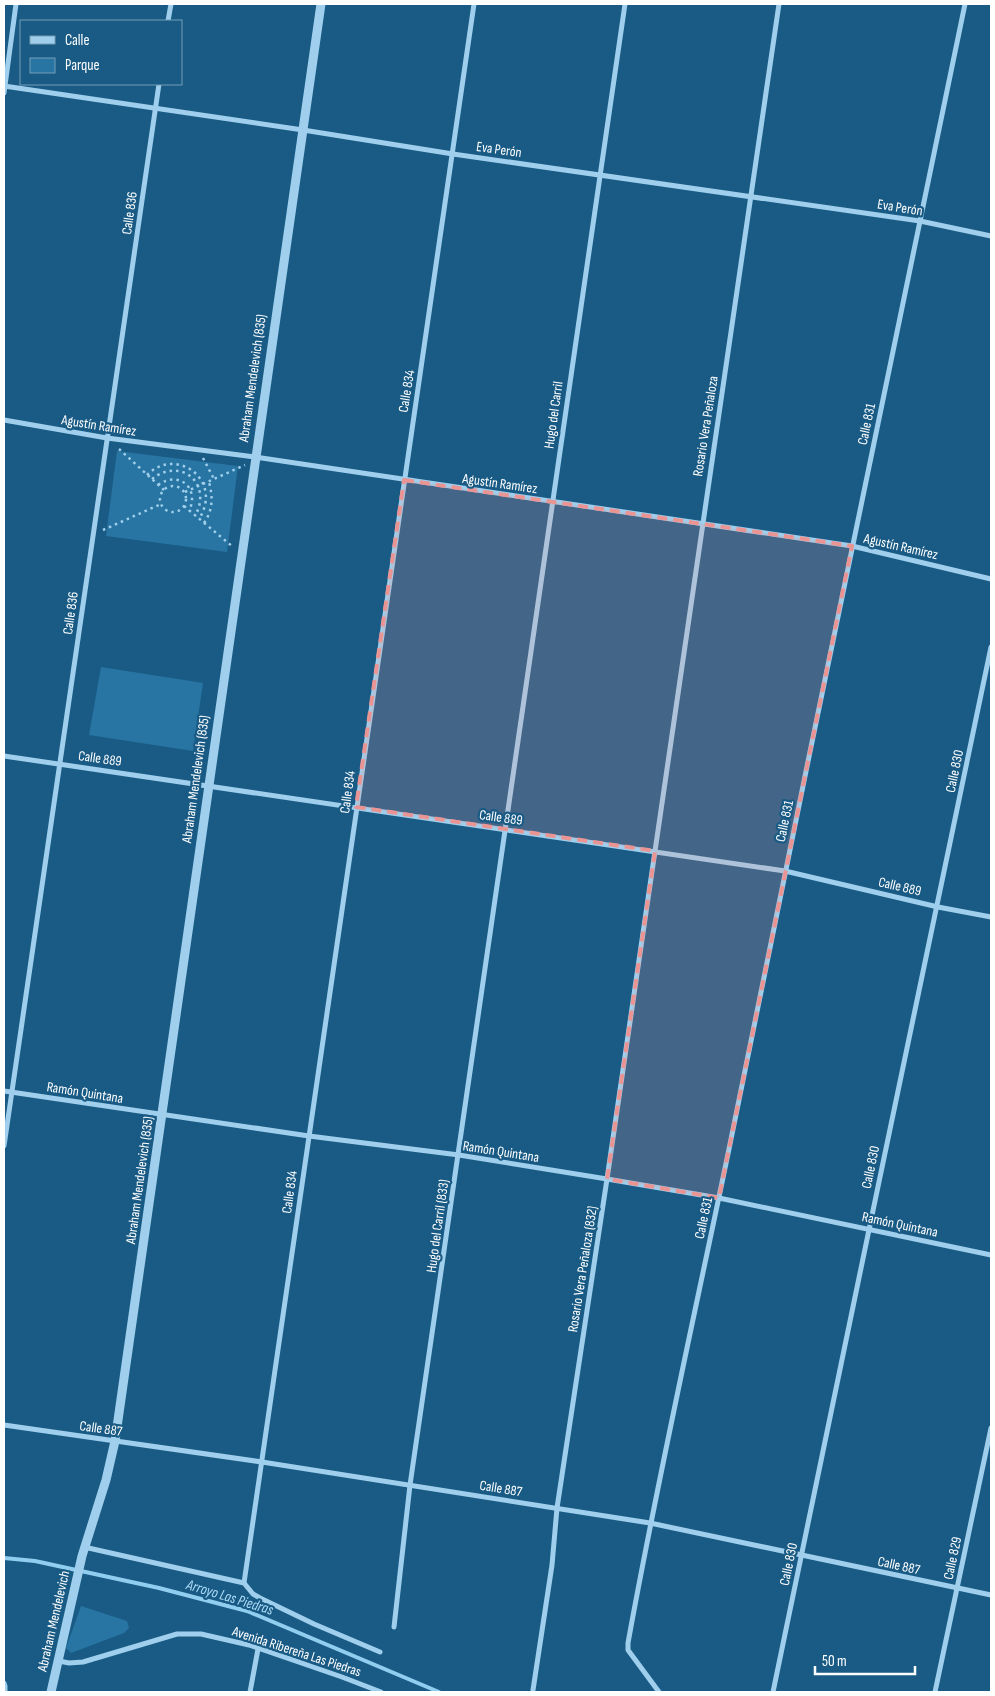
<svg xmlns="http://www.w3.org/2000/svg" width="995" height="1696" font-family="'Sofia Sans Condensed',sans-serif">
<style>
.green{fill:#2875a3}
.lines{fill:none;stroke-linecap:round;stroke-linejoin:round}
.stream{stroke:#91cdef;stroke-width:4}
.path{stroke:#9fcfec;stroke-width:2.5;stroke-dasharray:2.5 4;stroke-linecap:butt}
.minor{stroke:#9fcfec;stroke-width:5}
.tertiary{stroke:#9fcfec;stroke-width:9}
.marked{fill:#ea9494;fill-opacity:0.2;stroke:#ea9494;stroke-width:4;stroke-dasharray:10 6;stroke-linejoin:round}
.labels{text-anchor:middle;stroke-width:4.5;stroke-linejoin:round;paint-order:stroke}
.street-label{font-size:14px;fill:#fff;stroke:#195b85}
.water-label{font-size:15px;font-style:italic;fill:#aad9f4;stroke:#195b85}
</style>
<rect width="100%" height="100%" fill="#195b85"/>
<!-- green -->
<g class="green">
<path d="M117,451l121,15 -11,86 -121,-16z"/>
<path d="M101,667l102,16 -10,68 -104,-16z"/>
<path d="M81,1606l46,15 2,7 -5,5 -53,20 -5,-5z"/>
</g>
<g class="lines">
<!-- stream -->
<path class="stream" d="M4,1558l31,3 124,27 88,23 192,81"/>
<!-- path -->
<g class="path">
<path d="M119,449l45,41"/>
<path d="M203,458l11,21"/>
<path d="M147,475c28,-29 77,4 52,44"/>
<path d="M152,479c29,-23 61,5 43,37"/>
<path d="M158,485c21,-15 42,3 31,26"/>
<circle cx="173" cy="499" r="13"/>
<path d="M185,492l60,-27"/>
<path d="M184,506l49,41"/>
<path d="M204,523c9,-13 9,-26 5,-41"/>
<path d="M103,530l58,-26"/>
</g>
<!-- minor -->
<g class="minor">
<path d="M168,21l3,-17"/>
<path d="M4,86l299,44 150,24 467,67 71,15"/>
<path d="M4,93l12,-89"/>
<path d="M4,420l103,18 148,19 597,89 139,33"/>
<path d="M4,756l781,115 153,36 53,10"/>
<path d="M4,1091l305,45 150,19 148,24 112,19 272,57"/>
<path d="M4,1146l155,-1062"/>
<path d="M4,1425l258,37 388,61 341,72"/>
<path d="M84,1547l160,36 9,11 7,4 54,26 66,28"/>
<path d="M244,1583l230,-1579"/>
<path d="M394,1627l16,-142 215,-1481"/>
<path d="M59,1661l10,2 14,-1 94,-28h24l48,11 93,32 39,15"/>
<path d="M4,1683l1,3v6"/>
<path d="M533,1690l19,-125 5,-57 50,-329 172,-1175"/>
<path d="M250,1692l8,-43"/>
<path d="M659,1692l-31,-42v-7c30,-166 67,-330 101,-494 77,-382 157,-764 236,-1145"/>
<path d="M773,1692c71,-349 146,-696 218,-1045"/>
<path d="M935,1692l56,-264"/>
</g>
<!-- tertiary -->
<path class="tertiary" d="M51,1692l31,-136 24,-76 9,-39 206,-1437"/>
</g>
<!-- marked area -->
<path class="marked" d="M404,480l448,66 -133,652 -112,-19 48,-328 -299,-44z"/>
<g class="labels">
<!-- street labels -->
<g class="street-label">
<text transform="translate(499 149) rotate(8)" y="5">Eva Perón</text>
<text transform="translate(900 207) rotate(9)" y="5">Eva Perón</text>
<text transform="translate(129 213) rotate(-82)" y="5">Calle 836</text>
<text transform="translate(252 378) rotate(-82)" y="5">Abraham Mendelevich (835)</text>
<text transform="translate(406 391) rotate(-81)" y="5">Calle 834</text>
<text transform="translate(553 415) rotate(-82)" y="5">Hugo del Carril</text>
<text transform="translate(866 424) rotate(-78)" y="5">Calle 831</text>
<text transform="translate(99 425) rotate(9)" y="5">Agustín Ramírez</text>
<text transform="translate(705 426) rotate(-81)" y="5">Rosario Vera Peñaloza</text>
<text transform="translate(500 483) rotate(8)" y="5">Agustín Ramírez</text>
<text transform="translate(901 546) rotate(13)" y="5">Agustín Ramírez</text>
<text transform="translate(70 613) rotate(-82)" y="5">Calle 836</text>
<text transform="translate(100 758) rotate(8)" y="5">Calle 889</text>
<text transform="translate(954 771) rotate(-78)" y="5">Calle 830</text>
<text transform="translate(195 779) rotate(-82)" y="5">Abraham Mendelevich (835)</text>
<text transform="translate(347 792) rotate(-82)" y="5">Calle 834</text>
<text transform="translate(501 817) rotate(8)" y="5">Calle 889</text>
<text transform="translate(784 821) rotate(-78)" y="5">Calle 831</text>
<text transform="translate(900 886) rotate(13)" y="5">Calle 889</text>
<text transform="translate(85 1092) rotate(9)" y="5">Ramón Quintana</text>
<text transform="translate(501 1151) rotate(9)" y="5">Ramón Quintana</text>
<text transform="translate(870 1167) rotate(-78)" y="5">Calle 830</text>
<text transform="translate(139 1180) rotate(-82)" y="5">Abraham Mendelevich (835)</text>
<text transform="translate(289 1192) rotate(-82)" y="5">Calle 834</text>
<text transform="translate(703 1218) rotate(-78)" y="5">Calle 831</text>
<text transform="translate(900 1224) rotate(12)" y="5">Ramón Quintana</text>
<text transform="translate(437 1226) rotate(-82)" y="5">Hugo del Carril (833)</text>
<text transform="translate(582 1269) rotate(-81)" y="5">Rosario Vera Peñaloza (832)</text>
<text transform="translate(101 1428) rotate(8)" y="5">Calle 887</text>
<text transform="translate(501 1488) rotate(9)" y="5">Calle 887</text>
<text transform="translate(952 1558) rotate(-78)" y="5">Calle 829</text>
<text transform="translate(788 1564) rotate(-78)" y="5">Calle 830</text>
<text transform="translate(899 1565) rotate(12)" y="5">Calle 887</text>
<text transform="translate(53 1621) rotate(-77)" y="5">Abraham Mendelevich</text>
<text transform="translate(297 1651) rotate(18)" y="5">Avenida Ribereña Las Piedras</text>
</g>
<!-- water labels -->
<g class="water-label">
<text transform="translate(230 1597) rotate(17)" y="5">Arroyo Las Piedras</text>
</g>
</g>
<!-- border -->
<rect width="995" height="1696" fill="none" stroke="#ffffff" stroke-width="10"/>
<!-- legend -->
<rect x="20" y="20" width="162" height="65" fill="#195b85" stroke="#759db6"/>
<rect x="30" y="36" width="25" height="8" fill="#9fcfec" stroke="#759db6"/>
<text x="65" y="45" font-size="15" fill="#ffffff">Calle</text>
<rect x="30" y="58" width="25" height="15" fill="#2875a3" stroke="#759db6"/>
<text x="65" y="70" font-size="15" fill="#ffffff">Parque</text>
<!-- scale -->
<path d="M815 1666v8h100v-8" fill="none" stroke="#ffffff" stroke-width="2.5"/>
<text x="822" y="1666" font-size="15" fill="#ffffff" stroke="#195b85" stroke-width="4" paint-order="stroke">50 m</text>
</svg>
